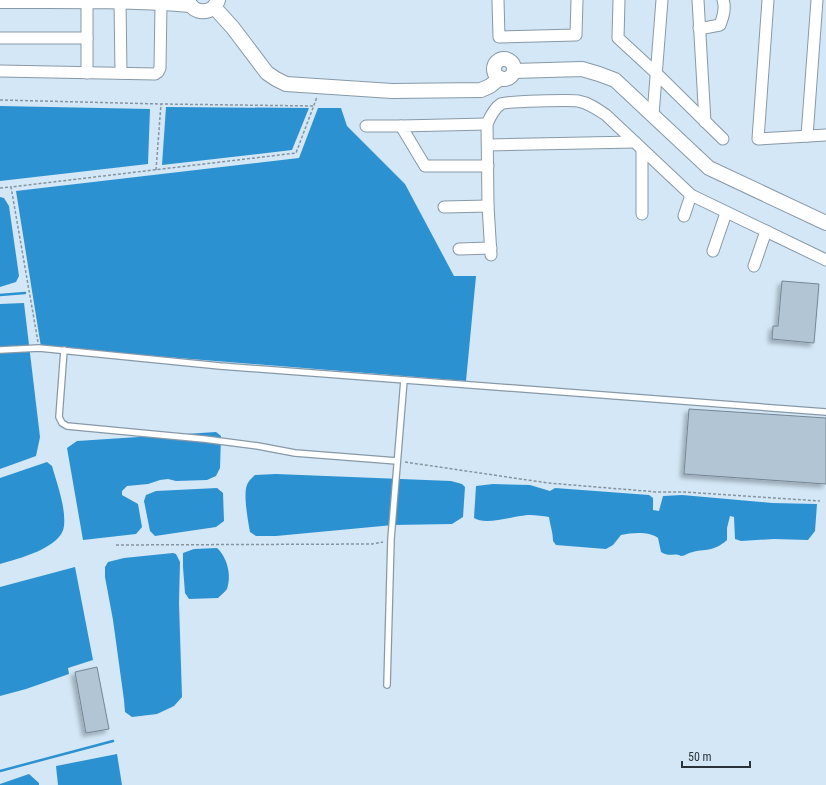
<svg xmlns="http://www.w3.org/2000/svg" width="826" height="785" font-family="'Roboto Condensed',sans-serif">
<style>
.water{fill:#2c91d0}
.lines{fill:none;stroke-linecap:round;stroke-linejoin:round}
.stream{stroke:#2c91d0;stroke-width:2.5}
.building{fill:#b2c5d4;stroke:#748694;filter:url(#shadow)}
.service-casing{stroke:#8799a7;stroke-width:8}
.minor-casing{stroke:#8799a7;stroke-width:13}
.tertiary-casing{stroke:#8799a7;stroke-width:16}
.path{stroke:#86949f;stroke-width:1.5;stroke-dasharray:3 2;stroke-linecap:butt}
.service{stroke:#fff;stroke-width:5.5}
.minor{stroke:#fff;stroke-width:11}
.tertiary{stroke:#fff;stroke-width:14}
</style>
<defs>
<filter id="shadow"><feDropShadow dx="-3.5" dy="3.5" stdDeviation="2" flood-color="#0004"/></filter>
</defs>
<rect width="100%" height="100%" fill="#d3e7f6"/>
<!-- water -->
<g class="water">
<path d="M0,106l150,3 -2,55 -148,17z"/>
<path d="M166,107l143,1 -17,42 -130,15z"/>
<path d="M318,108h23l6,18 58,58 49,92h22l-10,105 -425,-34 -25,-156 283,-33z"/>
<path d="M0,197l4,1 5,8 10,70 -3,6 -16,5z"/>
<path d="M24,303l16,134 -4,19 -36,13v-165z"/>
<path d="M216,432l5,4 -1,32 -4,8 -9,4 -31,1 -8,-2 -8,1 -12,4 -21,2 -5,5v4l16,9 4,23 -6,7 -53,6 -16,-92 10,-7z"/>
<path d="M47,462l5,4c5,18 14,41 12,60 -2,22 -47,33 -64,38v-86z"/>
<path d="M276,474l175,7 11,3 3,3 -2,30 -11,7 -59,1 -117,11h-20l-6,-4c-2,-11 -7,-38 -3,-47 2,-5 5,-7 8,-10z"/>
<path d="M493,484l37,1 20,6 5,-3 94,7 4,3v12l6,1 4,-15 19,-1 90,8 45,1 -2,27 -7,9 -34,-1 -33,2 -6,-2 -1,-22 -4,-1 -3,12v12c-16,14 -23,7 -40,14 -2,1 -4,2 -6,2 -8,-4 -10,2 -20,-4l-3,-14c-10,-7 -26,-5 -37,-3l-8,10 -7,4 -50,-4 -3,-4c0,-9 -3,-16 -4,-24 -6,-1 -13,-2 -19,-2 -14,0 -44,11 -56,3l2,-32z"/>
<path d="M217,488l6,5 1,28 -8,6 -61,9 -5,-5 -6,-30 2,-6 10,-4z"/>
<path d="M217,548c10,9 15,27 10,41 -2,3 -6,6 -9,9l-29,1 -4,-6 -2,-26v-14l11,-4z"/>
<path d="M173,553l3,1 4,8 -1,41 3,94 -8,9 -17,8 -25,3 -7,-5 -1,-12 -11,-80 -8,-43v-10l3,-5 16,-4z"/>
<path d="M75,567l18,93 -25,8 1,6 -43,15 -26,7v-109z"/>
<path d="M117,754l5,31h-64l-2,-19z"/>
<path d="M29,774l10,9v2h-39v-1z"/>
</g>
<g class="lines">
<!-- stream -->
<g class="stream">
<path d="M0,295l25,-2"/>
<path d="M0,771l113,-30"/>
</g>
</g>
<!-- building -->
<g class="building">
<path d="M782,281l37,3 -5,59 -42,-4 1,-13h5z"/>
<path d="M689,409l137,9v66l-142,-10z"/>
<path d="M97,667l12,62 -23,4 -11,-61z"/>
</g>
<g class="lines">
<defs>
<g id="service">
<path d="M0,350l39,-2 181,18 606,46"/>
<path d="M64,350l-5,67 3,6 5,3 137,13 54,7 37,7 102,8"/>
<path d="M387,685l4,-146 13,-159"/>
</g>
<g id="minor">
<path d="M498,0l1,37 77,-2 1,-35"/>
<path d="M619,0l-1,38 38,35 67,66"/>
<path d="M698,0l7,122"/>
<path d="M768,0l-10,139 68,-4"/>
<path d="M120,1l1,72"/>
<path d="M699,28h5l16,-3c3,-8 6,-17 3,-25"/>
<path d="M0,38h87"/>
<path d="M0,71l155,3 3,-2 2,-4 1,-64"/>
<path d="M87,73v-73"/>
<path d="M653,115l9,-115"/>
<path d="M487,124l-86,2 24,40h63"/>
<path d="M366,126h35"/>
<path d="M807,136l10,-136"/>
<path d="M488,145l147,-3"/>
<path d="M642,149v65"/>
<path d="M444,207l44,-1"/>
<path d="M684,216l7,-21"/>
<path d="M459,249l32,-1"/>
<path d="M713,251l13,-38"/>
<path d="M491,255l-3,-49 -1,-82c3,-7 7,-16 14,-20 6,-3 69,-4 77,-3 11,2 19,8 28,14l85,80 135,65"/>
<path d="M754,266l12,-35"/>
</g>
<g id="tertiary">
<path d="M188,0c5,15 25,15 30,0"/>
<path d="M0,1c63,0 127,-1 190,4"/>
<path d="M214,7l19,21 34,45 9,6 10,5 106,7 89,-1 9,-4 10,-8"/>
<circle cx="504" cy="69" r="10"/>
<path d="M514,71l68,-2 17,5 16,6 94,88 117,55"/>
</g>
</defs>
<!-- service casing -->
<use href="#service" class="service-casing"/>
<!-- minor casing -->
<use href="#minor" class="minor-casing"/>
<!-- tertiary casing -->
<use href="#tertiary" class="tertiary-casing"/>
<!-- path -->
<g class="path">
<path d="M0,100l161,4 153,2"/>
<path d="M156,170l5,-66"/>
<path d="M0,188l11,-1"/>
<path d="M38,342l-27,-155 285,-34 21,-56"/>
<path d="M405,462l143,21 109,9h27l136,9"/>
<path d="M116,545l256,-1 11,-2"/>
</g>
<!-- service -->
<use href="#service" class="service"/>
<!-- minor -->
<use href="#minor" class="minor"/>
<!-- tertiary -->
<use href="#tertiary" class="tertiary"/>
</g>
<!-- scale -->
<path d="M682 761v6h68v-6" fill="none" stroke="#2b3238" stroke-width="2"/>
<text x="688" y="761" font-size="12" fill="#2b3238" stroke="#d3e7f6" stroke-width="3" paint-order="stroke">50 m</text>
</svg>
